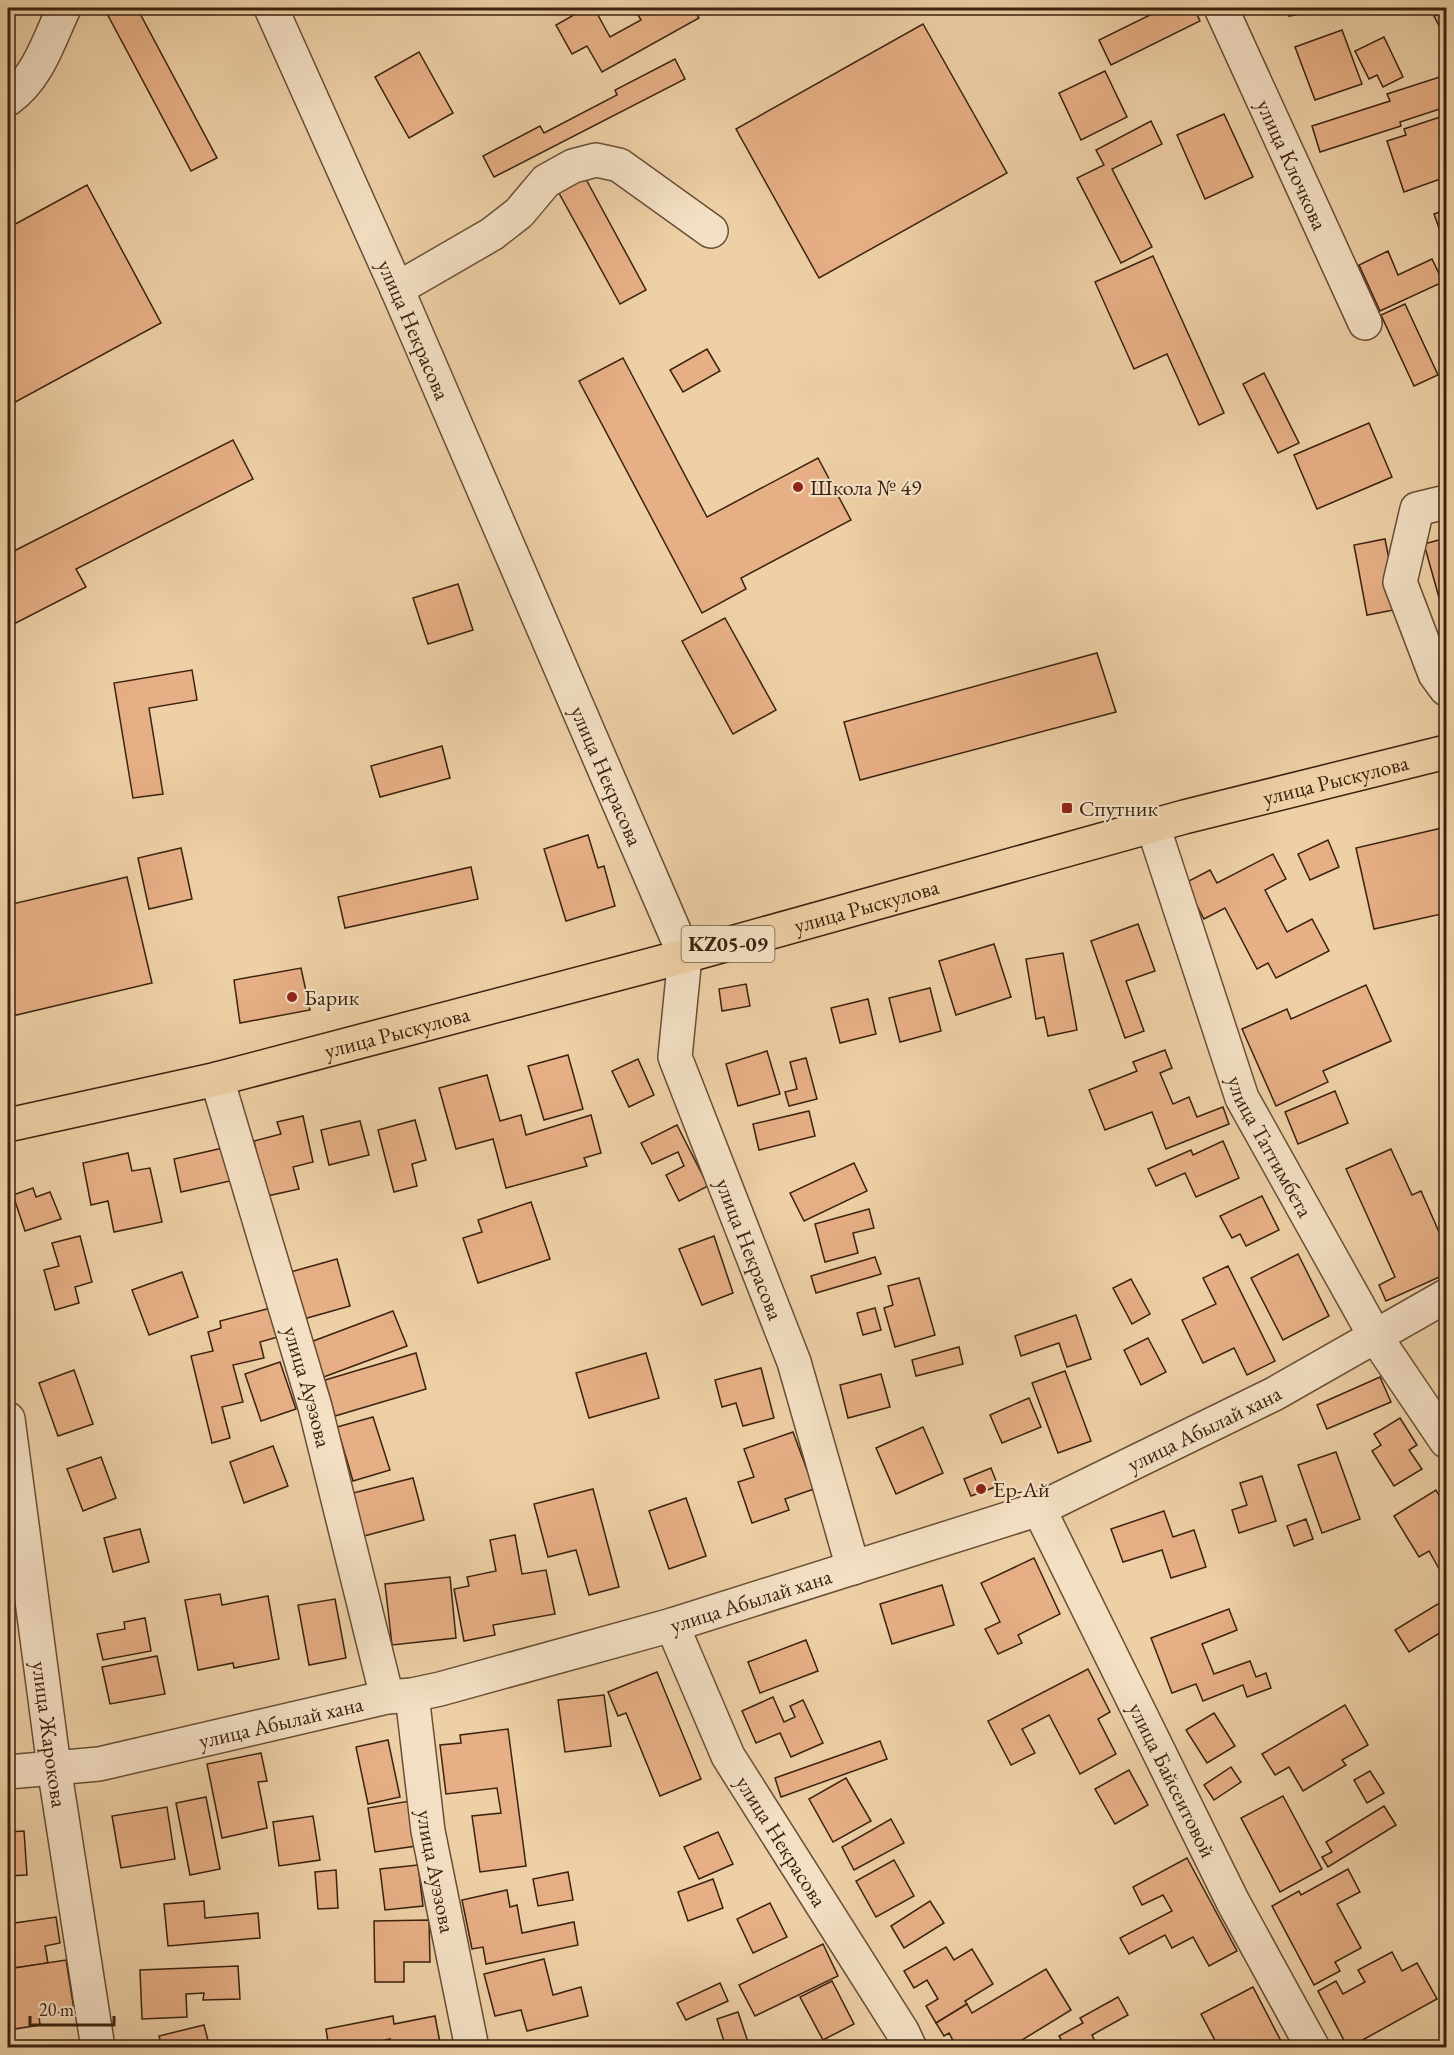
<svg xmlns="http://www.w3.org/2000/svg" width="1454" height="2055" font-family="'EB Garamond',serif">
<style>
.building{fill:#e7af86;stroke:#3b220f;stroke-width:1.5}
.lines{fill:none;stroke-linecap:round;stroke-linejoin:round}
.minor-casing{stroke:#684e35;stroke-width:36}
.major-casing{stroke:#3b220f;stroke-width:36}
.minor{stroke:#f4e0c5;stroke-width:33}
.major{stroke:#eed0a6;stroke-width:33}
.poi-dot{fill:#8f2418;stroke:#f4e0c5;stroke-width:2}
.labels{text-anchor:middle;stroke-width:4.5;stroke-linejoin:round;paint-order:stroke}
.shield{fill:#f4e0c5;stroke:#725b46;stroke-width:1.5}
.shield-label{font-size:21px;font-weight:bold;fill:#3b220f}
.street-label{font-size:22px;fill:#3b220f;stroke:#f4e0c5}
.poi-label{font-size:22px;fill:#3b220f;stroke:#f4e0c5;text-anchor:start}
</style>
<rect width="100%" height="100%" fill="#eed0a6"/>
<filter id="stains"><feTurbulence type="fractalNoise" baseFrequency=".00333" numOctaves="4"/><feColorMatrix values="0 0 0 0 .2 0 0 0 0 .09 0 0 0 0 .02 0 0 0 .5 -.17"/></filter>
<radialGradient id="worn" r=".72"><stop offset=".6" stop-color="#630" stop-opacity="0"/><stop offset="1" stop-color="#630" stop-opacity=".3"/></radialGradient>
<!-- building -->
<g class="building">
<path d="M104,8h33l80,150 -26,13z"/>
<path d="M586,8h8l16,29 31,-17 -7,-12h59l6,10 -97,54 -15,-26 -15,8 -16,-29z"/>
<path d="M1164,8h30l6,13 -89,44 -12,-25z"/>
<path d="M1287,8h41l-39,8z"/>
<path d="M1446,10v29l-12,-23z"/>
<path d="M923,24l84,149 -188,105 -83,-149z"/>
<path d="M1342,30l20,54 -47,16 -20,-53z"/>
<path d="M1384,37l19,40 -20,10 -6,-12 -8,4 -14,-28z"/>
<path d="M419,52l34,61 -44,25 -34,-61z"/>
<path d="M675,59l10,20 -191,98 -11,-21 57,-30 4,7 73,-38 -2,-5z"/>
<path d="M1105,71l22,46 -46,23 -22,-47z"/>
<path d="M1446,75v32l-46,15 1,4 -81,26 -8,-26 78,-25 -3,-7z"/>
<path d="M1224,114l29,63 -48,22 -28,-64z"/>
<path d="M1446,115v62l-42,15 -17,-51 19,-6 -2,-6z"/>
<path d="M1151,121l11,23 -50,25 40,78 -31,16 -44,-85 27,-13 -8,-15z"/>
<path d="M581,170l65,120 -26,14 -66,-120z"/>
<path d="M87,185l74,138 -153,83v-178z"/>
<path d="M1446,210v28l-3,1 -9,-25z"/>
<path d="M1388,251l10,24 34,-16 11,23 -63,29 -21,-46z"/>
<path d="M1153,256l71,157 -25,12 -32,-71 -33,15 -39,-87z"/>
<path d="M1405,304l33,71 -24,11 -33,-71z"/>
<path d="M707,349l13,22 -37,21 -13,-22z"/>
<path d="M623,358l84,159 111,-59 33,62 -110,58 5,11 -44,24 -123,-232z"/>
<path d="M1264,373l35,70 -21,10 -35,-69z"/>
<path d="M1369,423l23,54 -75,32 -23,-54z"/>
<path d="M233,440l20,39 -177,90 10,18 -78,40v-73z"/>
<path d="M1446,538v61l-6,2 -16,-57z"/>
<path d="M1385,539l14,70 -32,6 -13,-70z"/>
<path d="M458,584l15,46 -45,14 -15,-46z"/>
<path d="M725,618l51,92 -43,24 -51,-93z"/>
<path d="M1097,653l19,59 -256,68 -16,-58z"/>
<path d="M192,670l5,30 -48,8 14,86 -30,4 -19,-115z"/>
<path d="M442,746l8,32 -70,19 -9,-31z"/>
<path d="M1446,827v86l-72,16 -18,-81z"/>
<path d="M588,835l10,33 6,-2 11,40 -49,15 -22,-72z"/>
<path d="M1328,840l11,27 -29,13 -12,-26z"/>
<path d="M181,848l11,51 -43,10 -11,-51z"/>
<path d="M1273,854l13,25 -21,11 22,42 25,-13 17,32 -53,27 -8,-15 -11,6 -32,-61 -21,11 -19,-36 25,-13 7,13z"/>
<path d="M471,867l7,32 -133,29 -7,-31z"/>
<path d="M127,877l25,106 -144,34v-112z"/>
<path d="M1138,924l17,47 -29,10 18,50 -19,7 -34,-97z"/>
<path d="M994,944l17,53 -55,18 -17,-54z"/>
<path d="M1063,953l14,77 -29,6 -4,-19 -8,2 -10,-60z"/>
<path d="M301,968l9,42 -70,13 -6,-43z"/>
<path d="M746,984l4,22 -28,5 -3,-22z"/>
<path d="M1366,985l25,56 -68,30 5,11 -52,24 -34,-77 45,-20 4,10z"/>
<path d="M930,988l11,43 -41,11 -11,-44z"/>
<path d="M868,999l8,35 -36,9 -9,-35z"/>
<path d="M1165,1050l7,18 -12,5 13,31 16,-7 8,20 26,-10 6,17 -63,25 -14,-37 -47,18 -16,-40 48,-19 -4,-9z"/>
<path d="M767,1051l13,43 -42,12 -12,-42z"/>
<path d="M568,1055l15,54 -39,11 -16,-54z"/>
<path d="M806,1058l11,41 -28,7 -4,-14 12,-3 -7,-27z"/>
<path d="M638,1059l16,36 -25,12 -17,-36z"/>
<path d="M487,1075l13,46 21,-6 5,20 65,-20 10,38 -17,5 3,8 -81,22 -13,-49 -37,10 -17,-61z"/>
<path d="M1335,1091l13,32 -50,21 -13,-32z"/>
<path d="M809,1111l6,25 -56,14 -6,-26z"/>
<path d="M303,1116l10,46 -20,5 6,22 -32,7 -13,-55 27,-7 -4,-12z"/>
<path d="M415,1120l11,40 -14,4 5,22 -23,6 -16,-62z"/>
<path d="M360,1121l9,34 -40,10 -8,-35z"/>
<path d="M677,1125l31,61 -29,15 -13,-26 18,-9 -6,-14 -26,12 -11,-21z"/>
<path d="M1223,1141l16,37 -43,19 -11,-24 -29,13 -8,-17 43,-19 2,5z"/>
<path d="M223,1148l7,33 -49,11 -7,-33z"/>
<path d="M1391,1149l21,46 9,-4 25,57v26l-60,27 -7,-16 16,-8 -49,-108z"/>
<path d="M128,1153l4,18 18,-3 12,54 -48,10 -6,-31 -17,4 -8,-42z"/>
<path d="M854,1163l13,28 -63,30 -14,-28z"/>
<path d="M33,1188l3,9 14,-5 11,27 -36,12 -12,-36z"/>
<path d="M1262,1196l17,34 -33,16 -6,-12 -8,4 -12,-22z"/>
<path d="M531,1202l19,57 -72,24 -15,-45 19,-6 -4,-12z"/>
<path d="M869,1209l5,19 -21,5 5,20 -33,9 -10,-38z"/>
<path d="M80,1236l12,46 -17,5 4,16 -24,7 -11,-40 15,-4 -7,-23z"/>
<path d="M714,1236l19,57 -31,12 -23,-56z"/>
<path d="M1298,1254l31,62 -46,24 -32,-62z"/>
<path d="M875,1257l6,17 -65,19 -5,-17z"/>
<path d="M337,1259l13,47 -50,14 -13,-47z"/>
<path d="M1228,1266l47,95 -28,14 -13,-27 -31,15 -21,-43 34,-16 -13,-26z"/>
<path d="M182,1272l16,45 -49,18 -17,-45z"/>
<path d="M919,1278l16,57 -40,12 -11,-39 9,-3 -5,-19z"/>
<path d="M1131,1279l19,35 -18,10 -19,-36z"/>
<path d="M271,1308l7,29 -18,5 4,16 -31,7 10,37 -21,5 8,31 -18,5 -21,-87 22,-5 -5,-19 13,-4 -1,-7z"/>
<path d="M875,1308l6,22 -18,5 -6,-22z"/>
<path d="M393,1311l14,35 -86,32 -13,-35z"/>
<path d="M1076,1315l15,44 -24,8 -8,-24 -38,13 -6,-20z"/>
<path d="M1148,1338l18,34 -25,13 -17,-35z"/>
<path d="M959,1347l4,17 -47,12 -4,-16z"/>
<path d="M416,1353l10,36 -91,27 -10,-36z"/>
<path d="M646,1353l13,45 -70,20 -13,-45z"/>
<path d="M280,1362l16,47 -35,12 -16,-47z"/>
<path d="M761,1368l13,50 -31,8 -7,-23 -14,4 -7,-27z"/>
<path d="M74,1370l19,54 -35,12 -19,-53z"/>
<path d="M1065,1371l26,70 -33,12 -26,-70z"/>
<path d="M881,1374l9,33 -42,11 -8,-33z"/>
<path d="M1380,1377l11,25 -64,27 -10,-24z"/>
<path d="M1029,1398l12,29 -39,16 -12,-28z"/>
<path d="M373,1417l17,53 -37,11 -16,-54z"/>
<path d="M1400,1418l17,27 -8,5 13,19 -28,17 -22,-35 9,-6 -7,-11z"/>
<path d="M923,1427l20,46 -47,21 -20,-46z"/>
<path d="M793,1432l21,57 -29,10 4,11 -37,13 -14,-41 16,-5 -10,-28z"/>
<path d="M273,1446l15,40 -44,17 -14,-41z"/>
<path d="M1336,1452l24,67 -38,14 -24,-68z"/>
<path d="M101,1457l15,41 -33,13 -16,-42z"/>
<path d="M991,1468l7,18 -27,10 -7,-17z"/>
<path d="M1262,1476l14,45 -37,12 -7,-23 15,-5 -7,-22z"/>
<path d="M413,1478l11,42 -60,16 -11,-43z"/>
<path d="M593,1489l26,98 -30,8 -13,-45 -28,7 -14,-53z"/>
<path d="M1436,1490l10,18v73l-17,-30 -10,6 -25,-41z"/>
<path d="M686,1498l20,58 -37,13 -20,-58z"/>
<path d="M1164,1511l9,26 21,-7 12,37 -35,11 -9,-28 -39,12 -12,-33z"/>
<path d="M1306,1519l7,20 -19,7 -7,-20z"/>
<path d="M140,1529l9,33 -36,10 -9,-34z"/>
<path d="M515,1535l7,39 24,-4 9,44 -62,11 2,10 -31,6 -10,-52 15,-3 -2,-9 29,-6 -6,-31z"/>
<path d="M1034,1558l26,56 -42,21 4,8 -24,11 -13,-25 15,-7 -19,-39z"/>
<path d="M450,1577l6,61 -64,7 -7,-61z"/>
<path d="M942,1585l12,40 -62,19 -12,-40z"/>
<path d="M220,1594l2,11 46,-9 11,63 -45,9 -1,-5 -35,7 -13,-70z"/>
<path d="M335,1599l11,59 -37,7 -11,-60z"/>
<path d="M1446,1599v30l-37,23 -14,-22z"/>
<path d="M1229,1609l8,21 -35,14 12,30 36,-13 6,16 10,-4 5,15 -24,9 -4,-12 -40,16 -7,-17 -24,9 -21,-55z"/>
<path d="M145,1618l6,33 -48,9 -6,-26 28,-5 -1,-7z"/>
<path d="M1446,1629v17l-7,-12z"/>
<path d="M806,1640l12,31 -58,22 -12,-31z"/>
<path d="M157,1656l8,38 -55,10 -8,-37z"/>
<path d="M1088,1669l22,43 -12,7 18,35 -36,20 -31,-59 -27,14 13,24 -24,12 -23,-44z"/>
<path d="M657,1672l44,107 -41,17 -34,-83 -8,3 -10,-24z"/>
<path d="M8,1692l5,34 -5,1z"/>
<path d="M604,1695l7,51 -46,6 -7,-52z"/>
<path d="M773,1697l11,25 11,-5 -5,-11 13,-6 20,43 -32,14 -11,-24 -24,10 -14,-32z"/>
<path d="M1345,1705l23,40 -26,15 4,5 -43,26 -14,-24 -14,8 -13,-21z"/>
<path d="M1214,1713l21,33 -28,17 -21,-33z"/>
<path d="M508,1729l18,137 -46,6 -8,-56 29,-3 -4,-25 -51,6 -6,-49 21,-2 -1,-8z"/>
<path d="M388,1740l12,57 -32,7 -12,-57z"/>
<path d="M880,1741l7,18 -106,38 -6,-19z"/>
<path d="M261,1753l6,28 -9,1 9,46 -45,10 -15,-74z"/>
<path d="M1231,1767l10,15 -27,18 -10,-15z"/>
<path d="M1129,1770l19,35 -33,19 -20,-35z"/>
<path d="M1370,1771l14,22 -17,10 -13,-23z"/>
<path d="M846,1778l25,43 -38,21 -24,-43z"/>
<path d="M1283,1796l39,73 -42,23 -39,-74z"/>
<path d="M206,1797l14,72 -30,6 -14,-72z"/>
<path d="M416,1800l7,45 -48,7 -7,-44z"/>
<path d="M1384,1806l12,19 -68,42 -6,-10 10,-5 -6,-10z"/>
<path d="M167,1807l8,52 -54,9 -9,-52z"/>
<path d="M313,1816l7,44 -41,6 -6,-44z"/>
<path d="M891,1819l13,24 -50,27 -12,-23z"/>
<path d="M24,1831l3,44 -19,1v-44z"/>
<path d="M718,1832l15,32 -34,15 -15,-32z"/>
<path d="M1187,1858l50,93 -28,15 -16,-29 -21,11 -7,-13 -36,19 -9,-16 52,-27 -9,-16 -21,10 -9,-18z"/>
<path d="M894,1860l20,36 -38,21 -20,-36z"/>
<path d="M418,1865l5,41 -38,4 -5,-41z"/>
<path d="M1348,1869l12,23 -23,12 24,44 -26,14 5,9 -26,14 -42,-79 27,-15 2,4z"/>
<path d="M336,1870l2,38 -20,1 -3,-37z"/>
<path d="M568,1872l5,28 -35,6 -5,-27z"/>
<path d="M713,1879l10,29 -35,13 -10,-29z"/>
<path d="M507,1890l3,17 7,-2 5,28 52,-11 4,23 -92,19 -3,-17 -11,2 -10,-49z"/>
<path d="M204,1901l1,17 53,-5 2,25 -92,8 -4,-42z"/>
<path d="M930,1901l14,22 -40,25 -13,-22z"/>
<path d="M770,1903l17,34 -34,16 -16,-34z"/>
<path d="M56,1917l4,26 -15,3 3,17 -40,6v-45z"/>
<path d="M429,1920l1,42h-26v20h-29l-1,-61z"/>
<path d="M823,1944l15,32 -83,40 -16,-31z"/>
<path d="M946,1947l8,13 18,-11 21,35 -28,17 2,3 -31,19 -10,-17 12,-7 -11,-19 -13,8 -10,-17z"/>
<path d="M1392,1952l10,19 15,-8 20,36 -89,49 -30,-57 18,-10 7,13 22,-12 -7,-12z"/>
<path d="M544,1959l9,36 28,-8 7,29 -61,15 -6,-21 -26,6 -11,-42z"/>
<path d="M66,1960l8,50 -35,6 1,9 -32,5v-61z"/>
<path d="M238,1966l2,33 -37,1 1,-7 -18,1 1,23 -45,2 -2,-49z"/>
<path d="M1046,1969l25,41 -62,38h-52l-8,-15 -5,3 -8,-13 31,-19 5,9z"/>
<path d="M832,1981l22,43 -31,16 -23,-43z"/>
<path d="M720,1983l8,18 -42,19 -9,-17z"/>
<path d="M1253,1987l29,56 -8,5h-55l-18,-34z"/>
<path d="M1118,1997l10,18 -36,20 6,13h-32l-7,-12 24,-13 -3,-5z"/>
<path d="M738,2012l12,36h-24l-9,-29z"/>
<path d="M393,2016l1,8 41,-8 6,32h-49l-2,-9 -40,9h-21l-3,-19z"/>
<path d="M204,2025l6,23h-48l-3,-12z"/>
<path d="M545,2041l1,7h-28z"/>
<path d="M840,2041l2,7h-23z"/>
<path d="M1422,2041l4,7h-16z"/>
</g>
<g class="lines">
<defs>
<g id="minor">
<path id="s1" d="M271,8l126,281 288,667 -10,101 119,305 59,206"/>
<path id="s2" d="M1221,8l144,315"/>
<path d="M8,99c30,-21 41,-59 56,-91"/>
<path d="M397,289l95,-55 27,-21 27,-32 27,-15 23,-6 23,5 92,66"/>
<path d="M1446,502l-29,7 -17,73 35,92 11,15"/>
<path id="s3" d="M1153,826l89,272 133,238 71,105"/>
<path id="s4" d="M217,1079l98,328 72,290"/>
<path id="s5" d="M8,1419l46,348 44,281"/>
<path id="s6" d="M1039,1509l194,393 80,146"/>
<path id="s7" d="M672,1625l56,131 174,275 8,17"/>
<path id="s8" d="M412,1695l16,136 44,217"/>
<path id="s9" d="M8,1772l91,-8 288,-67 25,-2 28,-6 232,-64 367,-116 235,-115 172,-98"/>
</g>
<g id="major">
<path id="s10" d="M8,1125l209,-46 468,-123 499,-139 262,-65"/>
</g>
</defs>
<!-- minor casing -->
<use href="#minor" class="minor-casing"/>
<!-- major casing -->
<use href="#major" class="major-casing"/>
<!-- minor -->
<use href="#minor" class="minor"/>
<!-- major -->
<use href="#major" class="major"/>
</g>
<!-- markers -->
<g class="poi-dot">
<circle cx="798" cy="487" r="6"/>
<rect x="1061" y="802" width="12" height="12" rx="3"/>
<circle cx="292" cy="997" r="6"/>
<circle cx="981" cy="1489" r="6"/>
</g>
<g class="labels">
<!-- shield labels -->
<rect class="shield" x="681.5" y="926" width="93" height="36" rx="4.5"/>
<g class="shield-label">
<text x="728" y="951">KZ05-09</text>
</g>
<!-- street labels -->
<g class="street-label">
<text dy="8" stroke="none"><textPath href="#s2" startOffset="172">улица Клочкова</textPath></text>
<text dy="8" stroke="none"><textPath href="#s1" startOffset="352">улица Некрасова</textPath></text>
<text dy="8" stroke="none"><textPath href="#s1" startOffset="838">улица Некрасова</textPath></text>
<text dy="8" stroke="none"><textPath href="#s10" startOffset="1372">улица Рыскулова</textPath></text>
<text dy="8" stroke="none"><textPath href="#s10" startOffset="886">улица Рыскулова</textPath></text>
<text dy="8" stroke="none"><textPath href="#s10" startOffset="400">улица Рыскулова</textPath></text>
<text dy="8" stroke="none"><textPath href="#s3" startOffset="342">улица Таттимбета</textPath></text>
<text dy="8" stroke="none"><textPath href="#s1" startOffset="1342">улица Некрасова</textPath></text>
<text dy="8" stroke="none"><textPath href="#s4" startOffset="321">улица Ауэзова</textPath></text>
<text dy="8" stroke="none"><textPath href="#s9" startOffset="1250">улица Абылай хана</textPath></text>
<text dy="8" stroke="none"><textPath href="#s9" startOffset="764">улица Абылай хана</textPath></text>
<text dy="8" stroke="none"><textPath href="#s9" startOffset="278">улица Абылай хана</textPath></text>
<text dy="8" stroke="none"><textPath href="#s5" startOffset="318">улица Жарокова</textPath></text>
<text dy="8" stroke="none"><textPath href="#s6" startOffset="302">улица Байсеитовой</textPath></text>
<text dy="8" stroke="none"><textPath href="#s7" startOffset="243">улица Некрасова</textPath></text>
<text dy="8" stroke="none"><textPath href="#s8" startOffset="178">улица Ауэзова</textPath></text>
</g>
<!-- poi labels -->
<g class="poi-label">
<text x="810" y="495">Школа № 49</text>
<text x="1079" y="816">Спутник</text>
<text x="304" y="1005">Барик</text>
<text x="993" y="1497">Ер-Ай</text>
</g>
</g>
<!-- margin -->
<rect width="1454" height="2055" fill="none" stroke="#eed0a6" stroke-width="30"/>
<rect x="9" y="9" width="1436" height="2037" fill="none" stroke="#3b220f" stroke-width="3"/>
<rect x="15" y="15" width="1424" height="2025" fill="none" stroke="#3b220f" stroke-width="1.5"/>
<!-- scale -->
<path d="M30 2016v9h84v-9" fill="none" stroke="#3b220f" stroke-width="3"/>
<text x="39" y="2016" font-size="18" fill="#3b220f" stroke="#f4e0c5" stroke-width="4.5" paint-order="stroke">20 m</text>
<rect width="100%" height="100%" filter="url(#stains)"/>
<rect width="100%" height="100%" fill="url(#worn)"/>
</svg>
